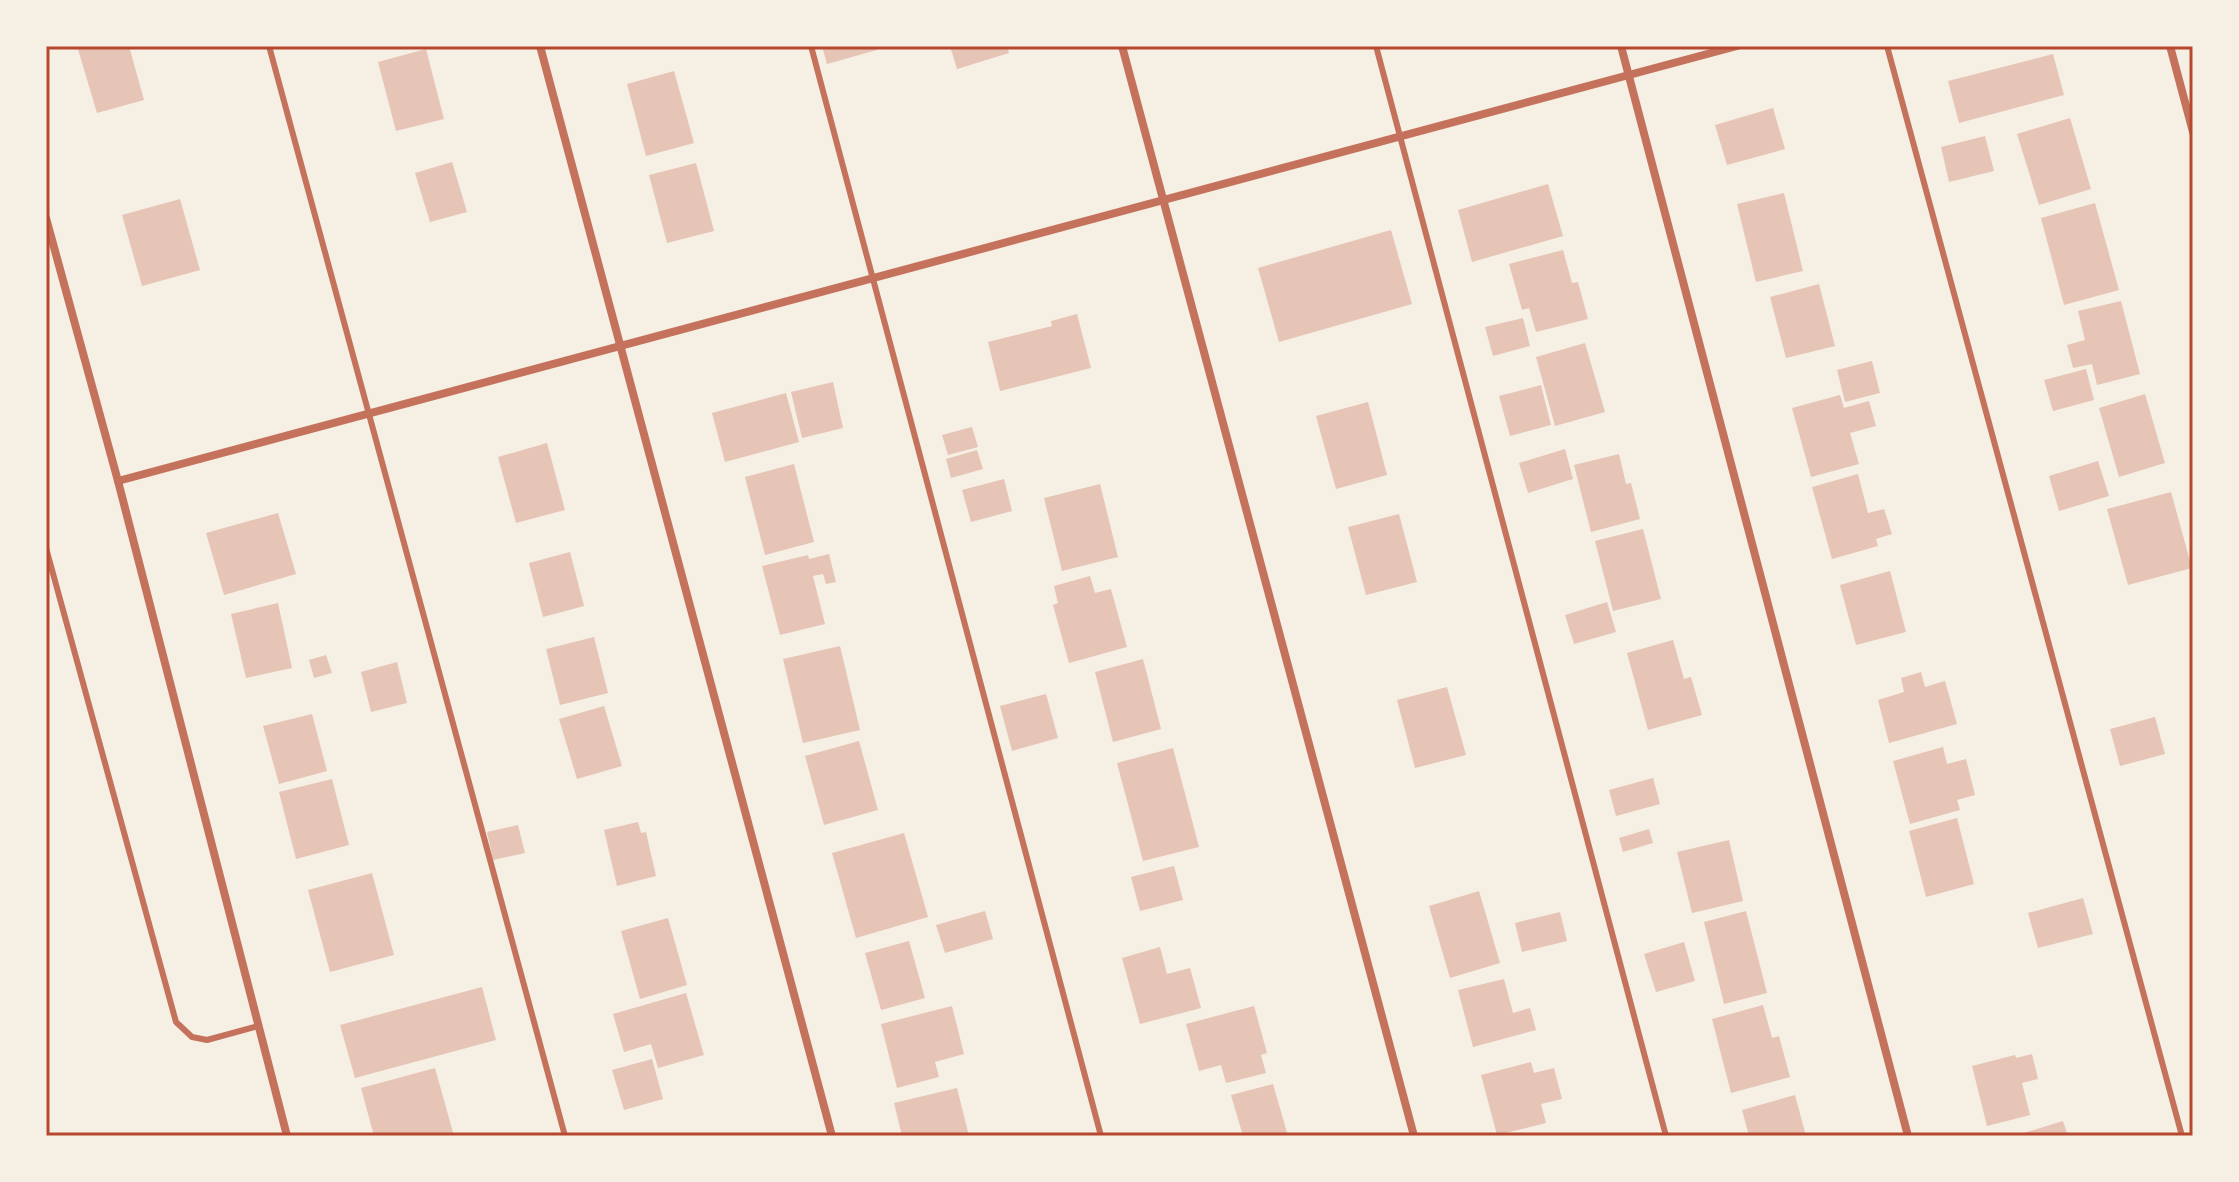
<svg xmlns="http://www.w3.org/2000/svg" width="2239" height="1182" font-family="'PT Sans',sans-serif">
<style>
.building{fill:#e6c5b7}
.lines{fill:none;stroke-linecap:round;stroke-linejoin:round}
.service{stroke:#c5725c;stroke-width:6}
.minor{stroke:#c5725c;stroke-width:8}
.neatline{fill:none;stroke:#b5482f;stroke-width:3}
</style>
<rect width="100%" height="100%" fill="#f6efe4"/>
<!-- building -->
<g class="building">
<path d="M77,46h52l15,54 -47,13z"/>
<path d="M822,46h54l1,4 -50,14z"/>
<path d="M950,46h57l2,7 -52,16z"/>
<path d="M426,49l18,70 -48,12 -18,-69z"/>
<path d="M2053,54l11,41 -105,28 -11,-42z"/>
<path d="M674,71l20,72 -48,13 -19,-72z"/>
<path d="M1773,108l12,41 -58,16 -12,-40z"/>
<path d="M2070,118l21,71 -52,16 -22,-71z"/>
<path d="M1985,136l9,35 -45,11 -8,-35z"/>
<path d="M452,162l15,50 -37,10 -15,-49z"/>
<path d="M696,163l18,68 -47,12 -18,-68z"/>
<path d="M1548,184l15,52 -91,26 -14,-52z"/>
<path d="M1784,193l19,78 -47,11 -19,-78z"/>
<path d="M180,199l20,71 -58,16 -20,-71z"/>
<path d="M2095,203l24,87 -55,15 -23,-87z"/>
<path d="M1391,230l21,74 -133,38 -21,-74z"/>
<path d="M1563,250l9,33 6,-1 10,37 -52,13 -7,-24 -7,2 -13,-46z"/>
<path d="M1819,284l16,62 -49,12 -16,-61z"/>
<path d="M2121,301l19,73 -43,11 -5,-21 -19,4 -6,-23 18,-5 -7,-29z"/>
<path d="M1077,314l14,54 -91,23 -12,-49 64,-16 -1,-5z"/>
<path d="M1523,318l7,28 -37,10 -8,-29z"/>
<path d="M1585,343l20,69 -50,14 -19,-69z"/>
<path d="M1872,361l8,32 -35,9 -8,-32z"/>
<path d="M2086,369l8,31 -41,11 -9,-31z"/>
<path d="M833,382l10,46 -41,10 -11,-46z"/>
<path d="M1541,385l10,40 -41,11 -11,-40z"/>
<path d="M786,393l13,49 -74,20 -13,-49z"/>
<path d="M2145,394l20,69 -46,14 -20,-69z"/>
<path d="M1840,395l4,13 25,-7 7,25 -26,7 9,31 -48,13 -19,-69z"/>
<path d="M1368,402l19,73 -51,14 -20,-73z"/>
<path d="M972,427l6,20 -30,8 -6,-20z"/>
<path d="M547,443l18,67 -49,13 -18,-66z"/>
<path d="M1565,449l8,30 -45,14 -9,-30z"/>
<path d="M977,450l6,19 -32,9 -5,-19z"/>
<path d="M1619,454l7,30 5,-1 9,36 -49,13 -17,-67z"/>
<path d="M2098,461l11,35 -50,15 -10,-35z"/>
<path d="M794,464l20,78 -49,13 -20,-78z"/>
<path d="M1858,474l10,39 16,-4 8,25 -16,5 2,7 -46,13 -20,-72z"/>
<path d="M1004,479l8,32 -41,11 -9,-32z"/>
<path d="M1100,484l18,73 -56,14 -18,-73z"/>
<path d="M2171,492l21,76 -64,17 -21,-76z"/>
<path d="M278,513l18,61 -72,21 -18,-62z"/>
<path d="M1399,514l18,68 -51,13 -18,-68z"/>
<path d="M1643,529l18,70 -48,12 -18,-70z"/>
<path d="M570,552l14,54 -41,11 -14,-54z"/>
<path d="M829,554l7,28 -10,2 -3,-10 -10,2 12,48 -45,11 -18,-69 46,-11 1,4z"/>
<path d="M1890,571l16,61 -50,13 -16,-60z"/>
<path d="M1090,576l5,17 16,-4 16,58 -58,16 -16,-58 5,-2 -4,-17z"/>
<path d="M1607,602l9,30 -42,12 -9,-29z"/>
<path d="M278,603l14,65 -46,10 -15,-64z"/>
<path d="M594,637l14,56 -48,12 -14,-56z"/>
<path d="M1673,640l11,39 7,-2 11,38 -54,15 -21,-77z"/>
<path d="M840,646l20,84 -57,13 -20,-84z"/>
<path d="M326,655l6,18 -18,5 -5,-18z"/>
<path d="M1143,659l18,70 -48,13 -18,-70z"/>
<path d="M397,662l10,41 -36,9 -10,-40z"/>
<path d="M1921,672l4,15 20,-6 12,43 -68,19 -11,-43 26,-8 -3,-14z"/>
<path d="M1447,687l19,68 -51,13 -18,-68z"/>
<path d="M1046,694l12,44 -46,13 -12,-45z"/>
<path d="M604,706l18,60 -45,13 -18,-60z"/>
<path d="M312,714l15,57 -48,13 -16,-58z"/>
<path d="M2155,717l10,37 -45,12 -10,-37z"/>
<path d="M859,741l19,69 -54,15 -19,-69z"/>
<path d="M1943,747l4,17 19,-5 9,36 -18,5 3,10 -50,14 -17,-63z"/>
<path d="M1173,748l26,99 -56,14 -26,-98z"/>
<path d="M1653,778l7,26 -44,12 -7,-26z"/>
<path d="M332,779l17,66 -53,14 -17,-67z"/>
<path d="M1957,818l17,66 -48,13 -17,-66z"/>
<path d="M638,822l3,11 5,-1 10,44 -39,10 -13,-56z"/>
<path d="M518,825l7,28 -32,7 -6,-28z"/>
<path d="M1649,829l4,14 -30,9 -4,-14z"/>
<path d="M904,833l24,84 -72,21 -24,-85z"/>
<path d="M1729,840l14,61 -51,12 -15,-61z"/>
<path d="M1174,866l9,34 -43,11 -9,-34z"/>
<path d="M372,873l22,82 -64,17 -22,-82z"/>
<path d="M1479,891l21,72 -50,15 -21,-72z"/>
<path d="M2083,898l10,36 -55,14 -10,-35z"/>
<path d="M985,911l8,28 -48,14 -9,-28z"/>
<path d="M1746,911l21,82 -43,11 -20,-82z"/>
<path d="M1560,912l7,29 -45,11 -7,-29z"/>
<path d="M668,918l19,67 -47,14 -19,-68z"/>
<path d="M909,941l16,57 -44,12 -16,-57z"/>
<path d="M1684,942l11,39 -39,11 -12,-38z"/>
<path d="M1160,947l7,27 23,-6 11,40 -61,16 -18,-66z"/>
<path d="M1504,979l9,34 17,-5 6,22 -63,17 -15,-57z"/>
<path d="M482,987l14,53 -141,38 -15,-53z"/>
<path d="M686,993l18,62 -46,13 -7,-24 -27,8 -11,-38z"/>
<path d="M1763,1005l9,33 7,-2 11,41 -59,16 -19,-74z"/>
<path d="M952,1006l12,48 -29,8 4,15 -42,11 -16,-64z"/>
<path d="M1254,1006l13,47 -6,2 5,18 -40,10 -5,-18 -22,6 -13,-47z"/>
<path d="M2032,1054l6,25 -16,4 8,32 -43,11 -15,-60 43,-11 1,3z"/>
<path d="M652,1059l11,40 -39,11 -12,-40z"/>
<path d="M1531,1062l3,11 20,-5 8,31 -21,5 5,19 -49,12 -16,-60z"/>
<path d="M435,1068l19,68h-80l-13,-48z"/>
<path d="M1273,1084l15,52h-45l-12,-41z"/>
<path d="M957,1088l12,48h-67l-8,-33z"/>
<path d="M1795,1095l11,41h-57l-7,-26z"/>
<path d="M2063,1121l5,15h-51v-1z"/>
</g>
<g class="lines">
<!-- service -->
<g class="service">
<path d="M269,46l296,1090"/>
<path d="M811,46l290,1090"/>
<path d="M1376,46l290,1090"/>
<path d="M1887,46l295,1090"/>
<path d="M46,548l130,474 16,15 15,3 51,-14"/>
</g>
<!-- minor -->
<g class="minor">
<path d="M540,46l292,1090"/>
<path d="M1122,46l292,1090"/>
<path d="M1621,46l287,1090"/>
<path d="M2170,46l23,86"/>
<path d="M46,218l72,263 169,655"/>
<path d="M118,481l1619,-435"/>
</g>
</g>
<!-- border -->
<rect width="2239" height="1182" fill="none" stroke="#f6efe4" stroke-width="96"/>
<rect x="48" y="48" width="2143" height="1086" class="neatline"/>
</svg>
